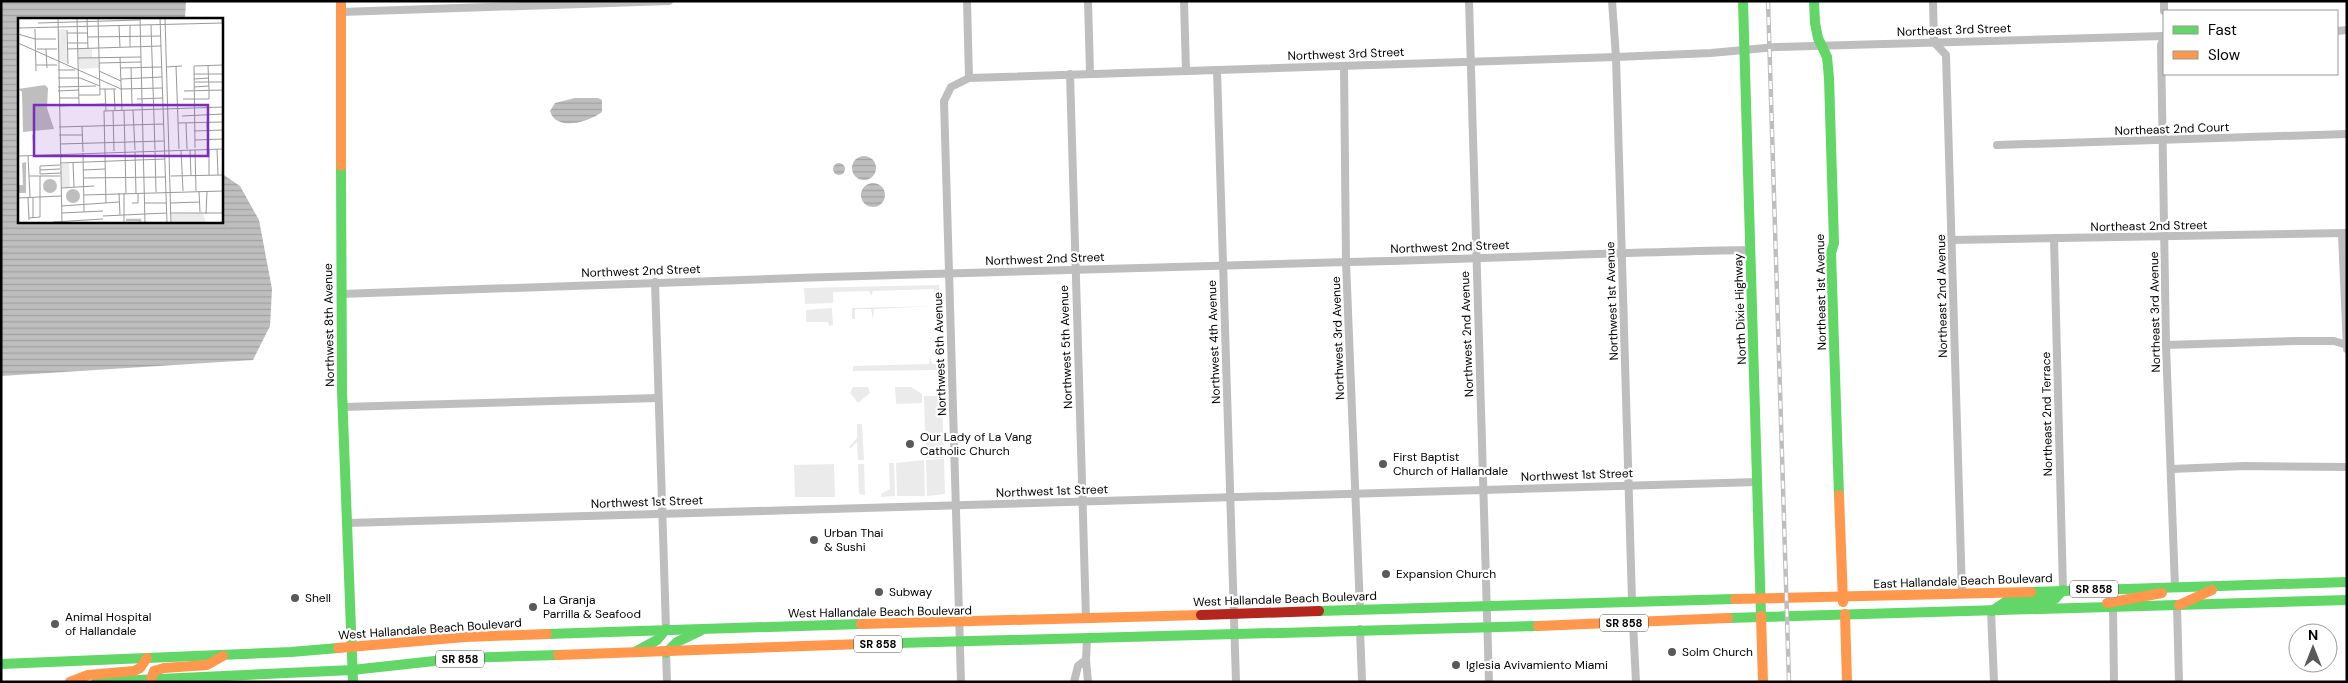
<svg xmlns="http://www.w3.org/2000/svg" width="2348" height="683" font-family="'DM Sans',sans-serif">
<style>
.green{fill:#ebebeb}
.water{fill:url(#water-rules)}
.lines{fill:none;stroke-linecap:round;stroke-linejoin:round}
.street{stroke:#bebebe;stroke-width:8}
.fast{stroke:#63d668;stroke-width:10}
.slow{stroke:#ff974d;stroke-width:10}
.jam{stroke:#b3261e;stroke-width:10}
.rail-casing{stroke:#bebebe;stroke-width:4.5}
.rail{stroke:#fff;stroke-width:2.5;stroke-dasharray:8;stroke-linecap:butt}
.poi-dot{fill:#595959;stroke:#fff;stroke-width:2}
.labels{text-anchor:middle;stroke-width:4.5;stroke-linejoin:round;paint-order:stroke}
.shield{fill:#fff;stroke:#4c4c4c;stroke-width:1}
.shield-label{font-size:11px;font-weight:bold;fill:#000}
.street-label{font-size:12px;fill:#000;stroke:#fff}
.poi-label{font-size:12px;fill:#000;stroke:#fff;text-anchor:start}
.inset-river{fill:none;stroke:#bebebe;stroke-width:2.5}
.inset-road{fill:none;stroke:#999;stroke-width:1}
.view{fill:#7b2cbf;fill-opacity:0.15;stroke:#7b2cbf;stroke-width:2.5}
.inset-edge{fill:none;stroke:#000;stroke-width:2.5}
</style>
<defs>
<pattern id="water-rules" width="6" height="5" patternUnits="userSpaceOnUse" patternTransform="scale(1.25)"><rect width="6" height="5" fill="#bebebe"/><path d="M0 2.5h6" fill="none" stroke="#a2a2a2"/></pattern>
</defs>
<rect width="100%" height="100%" fill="#fff"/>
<!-- green -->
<g class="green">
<path d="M939,285v12h-4l-1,-8 -61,2 -2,5 -2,-5 -36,1v11l-28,1 -1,-16z"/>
<path d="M935,306l-61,3 -1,10 -2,-10h-16v10h-3v-11z"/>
<path d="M832,308l1,17 -4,1 -1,-4h-22v-12z"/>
<path d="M930,357l2,7h5v6l-84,1v-5l76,-2z"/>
<path d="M853,387h15l2,6 -12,10 -8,-10z"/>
<path d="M895,387h16l11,7v9l-26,1z"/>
<path d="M924,396h18l2,62h-18z"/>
<path d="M857,424h5l2,36h-6l-1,-18 -6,6 -2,-1 8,-9z"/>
<path d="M944,459l1,35 -18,2 -1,-36z"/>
<path d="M924,460l1,36h-28l-1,-33z"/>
<path d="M889,463h5l1,33 -14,1v-3l9,-5z"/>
<path d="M834,464l1,33h-40l-1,-32z"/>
<path d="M858,464h6l1,31 -6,-1z"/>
</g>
<!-- water -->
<g class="water">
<path d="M1,1h185l-1,18h-166v202h202v-48l19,13 19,34 13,69 -2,37 -17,34 -252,16z"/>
<path d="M575,98h23l4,2v12c-13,10 -46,20 -52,-1l5,-8z"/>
<circle cx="864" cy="168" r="12"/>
<circle cx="839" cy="169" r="6"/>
<circle cx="873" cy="195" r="12"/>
</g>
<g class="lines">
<!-- street -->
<g class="street">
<path d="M967,1l2,77"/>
<path d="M1088,1l2,72"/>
<path d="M1184,1l2,70"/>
<path d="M1469,1l20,681"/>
<path d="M1612,1l4,56 16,544"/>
<path d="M1933,1l1,41 12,13 16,539"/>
<path d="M2164,1v10"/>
<path d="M341,12l328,-11"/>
<path d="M2337,31l10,-1"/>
<path d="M2164,37l-3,8 5,300 9,242"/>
<path d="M1344,66l2,196 14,347"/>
<path d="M1217,70l19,612"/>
<path d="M1070,74l16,545"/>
<path d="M1997,145l350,-11"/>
<path d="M2342,234l5,115"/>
<path d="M2054,238l9,352"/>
<path d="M1952,240l395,-7"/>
<path d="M655,282l11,347"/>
<path d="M341,294c335,-13 671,-23 1006,-32 135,-3 269,-10 404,-12"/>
<path d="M2166,345l129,-4h39l13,4"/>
<path d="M343,407l315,-9"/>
<path d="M2172,469l73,-3 102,1"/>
<path d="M347,523l1410,-41"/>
<path d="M2177,606l2,76"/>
<path d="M2113,608l1,74"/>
<path d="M1991,611l3,71"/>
<path d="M1633,623l3,59"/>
<path d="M1360,629l2,53"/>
<path d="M1087,639l-1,21 2,22"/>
<path d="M666,653l1,29"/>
<path d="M961,682l-17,-581 7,-14 18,-9 647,-21 95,-4 65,-6 388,-11"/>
<path d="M1074,682l4,-16 8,-6"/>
</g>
<!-- fast -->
<g class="fast">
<path d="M1743,1l18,615"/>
<path d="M1814,1l1,22 3,15 9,19 2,21 5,165 -3,10 8,242"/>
<path d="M341,166l1,225 11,291"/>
<path d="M2031,592l316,-10"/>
<path d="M1319,611l416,-12"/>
<path d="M1992,611l15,-10 48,-2 8,-9"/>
<path d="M1728,618l619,-18"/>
<path d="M547,634l314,-10"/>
<path d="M862,644l676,-18"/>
<path d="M635,652l22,-12 9,-11"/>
<path d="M666,653l11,-11 23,-11"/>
<path d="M1,664l290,-12 47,-4"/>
<path d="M96,682l256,-12 110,-12 96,-3"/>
</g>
<!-- slow -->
<g class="slow">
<path d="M341,1v165"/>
<path d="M1839,495l4,107"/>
<path d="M1735,599l296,-7"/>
<path d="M2107,603l55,-10"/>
<path d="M2179,605l33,-15"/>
<path d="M1845,614l2,68"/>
<path d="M1761,616l2,66"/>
<path d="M861,624l340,-9"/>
<path d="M1538,626l190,-8"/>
<path d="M338,648l127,-11 82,-3"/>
<path d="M558,655l304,-11"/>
<path d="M151,679l3,-8 10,-3 43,-3 16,-9"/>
<path d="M70,682l18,-7 46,-4 6,-3 7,-10"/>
</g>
<!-- jam -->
<path class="jam" d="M1201,615l118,-4"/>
<defs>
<path id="rail" d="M1768,1l21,681"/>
</defs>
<!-- rail casing -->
<use href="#rail" class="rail-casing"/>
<!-- rail -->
<use href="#rail" class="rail"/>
</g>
<!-- markers -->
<g class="poi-dot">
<circle cx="910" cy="444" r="5"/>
<circle cx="1383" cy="464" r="5"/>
<circle cx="814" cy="540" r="5"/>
<circle cx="1386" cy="574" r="5"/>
<circle cx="879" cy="592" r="5"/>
<circle cx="295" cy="598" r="5"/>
<circle cx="533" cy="607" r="5"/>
<circle cx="55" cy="624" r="5"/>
<circle cx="1672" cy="652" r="5"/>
<circle cx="1456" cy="665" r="5"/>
</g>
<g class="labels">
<!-- shield labels -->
<g class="shield">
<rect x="2070" y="580.5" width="48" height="17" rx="4"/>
<rect x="1600" y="614.5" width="48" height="17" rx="4"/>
<rect x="854" y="635.5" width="48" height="17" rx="4"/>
<rect x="436" y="650.5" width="48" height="17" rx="4"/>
</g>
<g class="shield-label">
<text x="2094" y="593">SR 858</text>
<text x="1624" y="627">SR 858</text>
<text x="878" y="648">SR 858</text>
<text x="460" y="663">SR 858</text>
</g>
<!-- street labels -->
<g class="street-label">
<text transform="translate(1954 30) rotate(-2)" y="4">Northeast 3rd Street</text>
<text transform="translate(1346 54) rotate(-2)" y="4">Northwest 3rd Street</text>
<text transform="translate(2172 129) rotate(-2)" y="4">Northeast 2nd Court</text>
<text transform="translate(2149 226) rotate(-1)" y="4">Northeast 2nd Street</text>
<text transform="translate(1450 247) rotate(-2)" y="4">Northwest 2nd Street</text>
<text transform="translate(1045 259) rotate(-2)" y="4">Northwest 2nd Street</text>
<text transform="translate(641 271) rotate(-2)" y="4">Northwest 2nd Street</text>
<text transform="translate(1821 292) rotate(-91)" y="4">Northeast 1st Avenue</text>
<text transform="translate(1942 296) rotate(-91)" y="4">Northeast 2nd Avenue</text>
<text transform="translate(1612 301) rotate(-92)" y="4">Northwest 1st Avenue</text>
<text transform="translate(1740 309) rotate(-92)" y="4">North Dixie Highway</text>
<text transform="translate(2155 312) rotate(-91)" y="4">Northeast 3rd Avenue</text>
<text transform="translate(329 325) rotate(-91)" y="4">Northwest 8th Avenue</text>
<text transform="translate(1467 334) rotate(-92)" y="4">Northwest 2nd Avenue</text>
<text transform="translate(1338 338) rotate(-92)" y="4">Northwest 3rd Avenue</text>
<text transform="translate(1214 342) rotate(-92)" y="4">Northwest 4th Avenue</text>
<text transform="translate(1066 347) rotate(-92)" y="4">Northwest 5th Avenue</text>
<text transform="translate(940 354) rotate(-92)" y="4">Northwest 6th Avenue</text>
<text transform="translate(2047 414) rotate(-91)" y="4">Northeast 2nd Terrace</text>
<text transform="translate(1577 475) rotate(-2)" y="4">Northwest 1st Street</text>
<text transform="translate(1052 491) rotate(-2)" y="4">Northwest 1st Street</text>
<text transform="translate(647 502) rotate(-2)" y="4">Northwest 1st Street</text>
<text transform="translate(1963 581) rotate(-2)" y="4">East Hallandale Beach Boulevard</text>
<text transform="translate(1285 599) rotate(-2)" y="4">West Hallandale Beach Boulevard</text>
<text transform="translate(880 612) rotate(-1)" y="4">West Hallandale Beach Boulevard</text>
<text transform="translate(430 629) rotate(-4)" y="4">West Hallandale Beach Boulevard</text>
</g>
<!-- poi labels -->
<g class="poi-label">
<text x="920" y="441">Our Lady of La Vang<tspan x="920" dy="14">Catholic Church</tspan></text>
<text x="1393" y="461">First Baptist<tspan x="1393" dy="14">Church of Hallandale</tspan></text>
<text x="824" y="537">Urban Thai<tspan x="824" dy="14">&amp; Sushi</tspan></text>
<text x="1396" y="578">Expansion Church</text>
<text x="889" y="596">Subway</text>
<text x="305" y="602">Shell</text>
<text x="543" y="604">La Granja<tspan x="543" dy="14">Parrilla &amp; Seafood</tspan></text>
<text x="65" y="621">Animal Hospital<tspan x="65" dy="14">of Hallandale</tspan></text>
<text x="1682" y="656">Solm Church</text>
<text x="1466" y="669">Iglesia Avivamiento Miami</text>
</g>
</g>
<!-- overview -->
<g transform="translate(18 18)">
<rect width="205" height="205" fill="#fff"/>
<path d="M48,11l1,34 -9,-4v-29zM51,145l1,24h-8l-1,-23zM185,195l3,10h-34l-1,-9z" fill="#ebebeb"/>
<path d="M60,31h14v9h6l1,10 -20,1z" fill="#ebebeb"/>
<path d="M27,67l3,3 -1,20 7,21 -31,3 -1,-40 -4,-3zM8,144v31h-8v-8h5l-1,-22zM25 168a7 7 0 1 1 14 0a7 7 0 1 1-14 0ZM48 178a7 7 0 1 1 14 0a7 7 0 1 1-14 0Z" fill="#bebebe"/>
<path class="inset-river" d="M108,202h14v3"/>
<path class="inset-road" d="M40,0l4,205M59,0l2,87M69,0l1,31M122,0l5,205M142,0l7,205M147,0l6,205M204,0l1,17M20,5l102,-3M133,7l4,125M101,8l1,21M112,8v21M0,10l205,-5M17,11l1,42M49,12l1,34M49,15h21M0,16l17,5h21M70,19l73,-1M0,25l103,46 41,-1M49,25h21M19,31h20M28,31l1,19M49,31l94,-3M102,39l2,53M60,40l63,-1M81,45l42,-1M18,47h21M158,48l3,83M190,48l1,24M148,49l16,-1M103,50l41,-1M113,50l1,36M40,52h17M81,53l22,10M176,56h29M40,60h22l20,8M103,61l41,-2M176,61l15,-1M177,64h28M40,69l38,-1M176,69l15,-1M82,71h16M87,71l1,22M96,71l1,21M40,73l21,-1M166,73l39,-1M61,77h21l-2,-77M41,80h20M119,81l26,-1M165,81h26v-8M106,87l17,-1M41,88l46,-2M106,92l2,83M115,92l2,40M95,93l1,40M164,98l41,-2M189,104l1,26M160,105l45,-1M168,105l1,26M64,108l1,26M41,109l105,-3M176,113l29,-1M15,117l1,21M41,117h24M177,122l28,-1M42,126l104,-3M177,130l-1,-82 29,-1M191,131v26M199,131l1,26M0,132v31M163,132l2,41M172,132l1,26M177,132l1,41M137,133l1,41M117,134l1,41M65,135l1,59M0,138l205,-7M10,138l2,41M55,144l1,25M42,145l105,-4M42,147l-20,1v8l21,-1M22,152l20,-1M65,152l22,-1M11,158h31M153,158l52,-1M65,160l82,-1M43,170l33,-2M181,173l1,21M101,175l1,22M106,175v30M66,177l139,-4M15,179v21M0,180l43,-2M10,180l1,22M88,185l-2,-92 119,-4M114,185h6v-10M127,185h21M152,185l30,-1M43,188l58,-4M44,195l41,-2M152,195h53M188,196l1,-23M85,198l63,-3M11,200l11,-1v-41M35,204l50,-3"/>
<path class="view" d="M16,87h174v51h-174z"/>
<rect width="205" height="205" class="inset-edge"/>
</g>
<!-- border -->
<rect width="2348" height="683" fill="none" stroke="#000000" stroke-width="5"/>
<!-- legend -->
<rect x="2163" y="10" width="175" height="65" fill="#ffffff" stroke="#999999"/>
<rect x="2173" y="26" width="25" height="8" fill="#63d668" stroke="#999999"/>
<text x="2208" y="35" font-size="15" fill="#000000">Fast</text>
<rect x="2173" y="51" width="25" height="8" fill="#ff974d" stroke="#999999"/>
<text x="2208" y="60" font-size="15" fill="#000000">Slow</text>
<!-- north arrow -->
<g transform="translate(2313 648)"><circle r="24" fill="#ffffff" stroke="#999999"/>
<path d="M0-4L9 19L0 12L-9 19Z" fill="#595959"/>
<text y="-8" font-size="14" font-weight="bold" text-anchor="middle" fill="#000000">N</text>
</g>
</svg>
